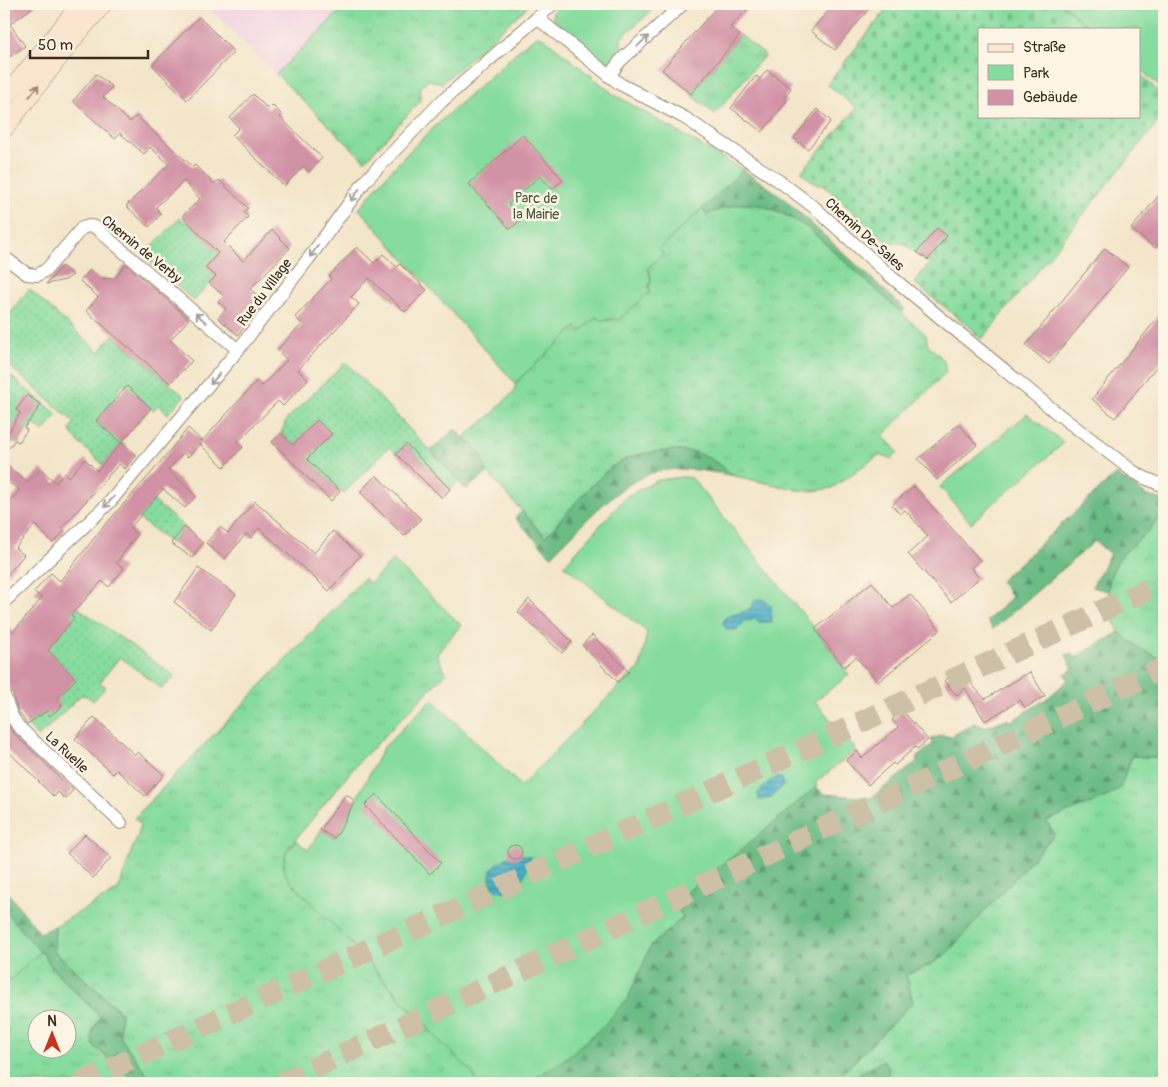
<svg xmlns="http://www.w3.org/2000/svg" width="1168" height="1087" font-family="Pangolin,sans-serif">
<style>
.built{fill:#f2cfe1}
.grass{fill:url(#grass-tufts);stroke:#60835e;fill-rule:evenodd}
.forest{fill:url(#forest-firs);stroke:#547352}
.cemetery{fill:url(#cemetery-stones);stroke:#60835e}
.park{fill:#86dc9f;stroke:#60835e}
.garden{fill:url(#garden-dots);stroke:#60835e}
.water{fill:url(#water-rules);stroke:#426c73}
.building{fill:#d292a5}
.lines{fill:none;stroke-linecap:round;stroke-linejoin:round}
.highway-tunnel{stroke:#cec0a7;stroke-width:22;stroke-dasharray:22 11;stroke-linecap:butt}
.street-casing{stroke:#978874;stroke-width:14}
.secondary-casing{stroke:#978874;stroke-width:19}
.street{stroke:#fff;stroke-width:12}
.secondary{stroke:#fbe5cf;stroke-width:18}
.oneway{stroke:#a79f9a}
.oneway2{stroke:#9b8876}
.labels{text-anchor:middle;stroke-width:5;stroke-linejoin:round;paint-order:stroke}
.park-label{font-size:14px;fill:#4e563e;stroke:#fcf5e5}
.street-label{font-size:14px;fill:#3b2a1e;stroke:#fcf5e5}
</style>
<defs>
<pattern id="grass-tufts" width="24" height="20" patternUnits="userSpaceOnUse" patternTransform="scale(1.25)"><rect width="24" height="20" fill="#86dc9f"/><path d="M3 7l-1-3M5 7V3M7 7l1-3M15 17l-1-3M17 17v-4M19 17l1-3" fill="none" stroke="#75bd88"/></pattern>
<pattern id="forest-firs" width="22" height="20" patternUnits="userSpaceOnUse" patternTransform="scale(1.25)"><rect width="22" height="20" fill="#6cbc86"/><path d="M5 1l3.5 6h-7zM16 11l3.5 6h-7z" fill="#5a996d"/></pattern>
<pattern id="cemetery-stones" width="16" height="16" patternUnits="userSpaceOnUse" patternTransform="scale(1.25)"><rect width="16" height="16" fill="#86dc9f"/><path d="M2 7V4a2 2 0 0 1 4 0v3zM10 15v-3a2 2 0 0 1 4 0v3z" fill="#75bd88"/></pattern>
<pattern id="garden-dots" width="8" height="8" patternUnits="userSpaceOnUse" patternTransform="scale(1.25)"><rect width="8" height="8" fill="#86dc9f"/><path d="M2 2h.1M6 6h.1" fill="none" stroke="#75bd88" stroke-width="1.8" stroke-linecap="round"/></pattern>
<pattern id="water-rules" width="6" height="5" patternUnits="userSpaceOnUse" patternTransform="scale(1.25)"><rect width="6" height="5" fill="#49afc8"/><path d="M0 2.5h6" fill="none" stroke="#3e8fa2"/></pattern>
</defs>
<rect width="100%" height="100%" fill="#fcf5e5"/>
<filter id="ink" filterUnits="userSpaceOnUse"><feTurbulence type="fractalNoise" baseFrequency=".02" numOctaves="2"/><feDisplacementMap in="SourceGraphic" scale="10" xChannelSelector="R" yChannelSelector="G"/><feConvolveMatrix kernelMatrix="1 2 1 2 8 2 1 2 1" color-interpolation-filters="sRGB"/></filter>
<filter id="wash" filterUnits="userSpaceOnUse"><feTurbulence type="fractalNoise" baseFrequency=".0096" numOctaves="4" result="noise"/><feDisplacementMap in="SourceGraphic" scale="20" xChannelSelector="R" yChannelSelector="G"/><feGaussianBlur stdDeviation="1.12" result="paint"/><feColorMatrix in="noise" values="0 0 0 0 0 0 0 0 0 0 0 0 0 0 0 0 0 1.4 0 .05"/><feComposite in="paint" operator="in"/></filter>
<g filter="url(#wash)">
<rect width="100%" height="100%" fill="#f3e5c9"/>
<!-- built -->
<path class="built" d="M205,4h321l2,2 -86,77 -14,-3 -8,8v13l-55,60z"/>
<!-- grass -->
<g class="grass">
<path d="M347,4h179l2,2 -86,77 -14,-3 -8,8v13l-55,60 -89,-87z"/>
<path d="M740,35l25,20 -50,59 -24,-20z"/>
<path d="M752,203c21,5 38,14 56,25l118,107 2,10 16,15 2,12 -63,64 15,16 -7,7 -12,-4 -47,33 -20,3 -14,-1 -63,-14 -24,-17 -68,-6 -16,6 -18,9 -64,69 -57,-64 -8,-19 -16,-17 28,-23 23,-24v-7l61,-57 5,5 15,-14 6,3h9l39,-29 -2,-2c4,-7 4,-13 0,-21l15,-14 -4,-5 43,-40 5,6c15,-7 29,-11 45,-12z"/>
<path d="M1164,515v145c-12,-5 -38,-18 -45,-29 -14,-21 -15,-58 3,-77 5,-5 11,-10 17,-15 8,-7 16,-20 25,-24z"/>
<path d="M393,560l68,65 -24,29 9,19 -88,90 -68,83 -6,15v7l119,134 68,69 7,12h-325l-32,-45 -1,-6v-20l-66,-61 1,-25 63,-36 16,-46 4,-7 2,-14 -6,-5 230,-240 6,5z"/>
<path d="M1132,756l32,2v325h-288l12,-8 -5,-15 -39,23h-11l80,-81 -7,-27 24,-10 15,-10 110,-121 -9,-13 64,-26 10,-7z"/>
<path d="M40,952h2l11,17 47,48 -8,14 3,15 42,37h-133v-97zM38,1020h30v30h-30z"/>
</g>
<!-- forest -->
<g class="forest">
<path d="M589,74l24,20 130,76 38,26 124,113 -3,4 -94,-85c-39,-24 -58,-33 -101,-13z"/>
<path d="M455,429l25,25 8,19 -22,16 -5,-4 -30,-35z"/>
<path d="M671,450l25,2 15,7 24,17c-23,-4 -46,-9 -69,-6 -42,4 -86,58 -115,86l-36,-38 7,-7 23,26c21,-22 54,-66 81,-78 14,-6 29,-7 45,-9z"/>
<path d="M1116,474l31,22 17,4v15c-7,3 -11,11 -16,16 -22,22 -35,25 -40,60l-16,-4 18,-33 -15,-13 -102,88 -6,-8 25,-24 -12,-16z"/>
<path d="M1119,632c12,12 29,22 45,28v98l-32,-2 -12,32 -10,7 -64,26 9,13 -110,121 -15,10 -24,10 7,27 -80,81h-338l133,-85 23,-53 32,-28 -10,-15 59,-45 84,-70 8,7 47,4 46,-36 -1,-4 17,-14 -2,-5 12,-4 7,2 24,-14 11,4 22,-8 3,3 39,-25 19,-17 -3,-6 8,-5 -7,-14 5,-2 4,5z"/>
<path d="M4,888l36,45 15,-7 -1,25 67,61 -1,20 1,6 32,45h-16l-43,-37c-5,-12 0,-18 6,-29l-47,-48 -11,-17h-2l-36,-42z"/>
<path d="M883,1060l6,7 -1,8 -12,8h-32z"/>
</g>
<!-- cemetery -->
<path class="cemetery" d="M891,4h172l28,25h-112v87h160v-43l25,24v18l-182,224 -8,-6 1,-2 -61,-48 16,-20 -28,-20 -13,1 -68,-61 -3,3 -17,-14 56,-64 -30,-24z"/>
<!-- park -->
<g class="park">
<path d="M560,4h99l-38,34v14c-5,6 -10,13 -18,12l-16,-13v-5l-34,-26v-10z"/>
<path d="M1063,4h98l3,2v85l-25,-23v-39h-48z"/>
<path d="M538,36l6,2 69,56 130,76 -84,79 4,5 -15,14 3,12 -3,9 2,3 -33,29 -2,-2 -13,1 -6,-3 -15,14 -5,-4 -61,56 -156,-174c39,-52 87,-93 135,-136 12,-10 31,-31 44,-37z"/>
<path d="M1027,414l37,29 -93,80 -31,-36z"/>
<path d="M683,477l9,1 123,151 34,46 -34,26 41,49 -40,32v5l-84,70 -59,45 10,15 -32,28 -23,53 -25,28 -41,35 -36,22h-48l-7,-12 -34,-33 -91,-100 -56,-57 -5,-9 -1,-11 2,-9 10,-12 12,10 13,-20 13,8 4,-4 45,-86 49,-49 89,87 97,-99 22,-19 7,-36 -83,-67 63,-69 31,-16z"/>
<path d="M4,910l36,42 -36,34z"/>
</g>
<!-- garden -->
<g class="garden">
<path d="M180,218l6,5 2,-2 34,36 -16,11 10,8 -22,25 -51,-46z"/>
<path d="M29,289l70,63 14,-17 71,61 -16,18 -10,-9 -5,5 -30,-27 -7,8 4,3 -24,27 32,27 -19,22 -31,-28 -8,-11 4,-9 -70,-61v-39z"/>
<path d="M346,362l113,119 -8,8 -45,-45 -10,10 -7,-7 -46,47 -62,-61 6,-14z"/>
<path d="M4,371l53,43 -13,18 -12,-9 -14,21 -14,-9z"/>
<path d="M149,497l39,33 -3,3 -4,-2 -10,12 -33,-25z"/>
<path d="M77,607l98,69 -13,13 -42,-32 -20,25 6,5 -13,14 -6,-5 -6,-1 -43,42 -12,-13 24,-14 -11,-57z"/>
</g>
<!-- water -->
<g class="water">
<path d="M756,599h7l8,7 1,16h-12l-5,-3 -8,2 -3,-1 -2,4v2l-7,4h-8l-4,-6 2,-6c7,-4 17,-4 24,-9 4,-2 4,-7 7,-10z"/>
<path d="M777,777l5,2 1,6c-7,9 -13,15 -24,15l-1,-7 9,-9z"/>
<path d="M516,853l15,4c-3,9 -6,21 -13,28 -14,15 -36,0 -25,-17 4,-6 16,-11 23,-15z"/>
</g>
<g id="blocks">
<!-- building -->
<g class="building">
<path d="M4,4h33l-27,20 15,22 -21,15z"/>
<path d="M719,4h34l-23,23 10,8 -49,59 -29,-24z"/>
<path d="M834,4h39l-38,46 -24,-19z"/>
<path d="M199,17l35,35 -47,48 -35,-35z"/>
<path d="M767,70l24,18 -7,10 3,3 -25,31 -31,-24 25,-32 4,3z"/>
<path d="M96,74l16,13 -9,10 27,25 6,-6 57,51 2,-2 19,19 5,-4 29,28 -4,4 4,5 -24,25 19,19 29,-31 18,18 -40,41 15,13 -27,33 -20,-17 8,-9 -8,-7 6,-6 -15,-13 7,-7 -11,-8 13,-15 -36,-37 18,-17 -16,-18 -28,26 5,7 -12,13 -23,-21 16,-16 27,-26 -19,-17 -6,7 -24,-21 -5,6 -42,-38z"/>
<path d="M253,94l15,15 4,-4 10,10 -2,2 42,41 -13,14 -5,-6 -20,20 -52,-51 7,-7 -9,-10z"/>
<path d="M817,109l14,12 -23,28 -14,-11z"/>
<path d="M523,135l40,45 -11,9 -12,-13 -32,28 14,15 -12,10 -41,-45z"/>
<path d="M1164,189v48l-9,11 -24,-19z"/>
<path d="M937,228l10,8 -19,24 -11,-8z"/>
<path d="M357,247l17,16 9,-9 14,13 3,-3 27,26 -22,22 -36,-34 -18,19 8,7 -61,66 10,10 -25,26 -5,-5 -40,41 5,5 -19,20 -24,-23 -12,13 -5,-4 -15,17 28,26 -11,12 -22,-19 -33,39 7,7 -21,28 8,5 -15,19 -7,-6 -31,34 3,3 -26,32 28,29 -20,21 6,6 -12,10 -3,-5 -20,13 -9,-13 -5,-14 1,-1 -10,-20v-55l9,11 29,-34 -8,-6 17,-19 9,8 44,-55 49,-55 35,-43 14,13 55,-60 5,5 25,-26 -10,-10 25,-26 -7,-7 36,-38 -2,-3z"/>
<path d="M1105,248l23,19 -79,97 -23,-19z"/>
<path d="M126,264l63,55 -19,21 22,21 -22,22 -84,-72 12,-14 -18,-16 9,-10 9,7 16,1z"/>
<path d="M62,266l11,9 -8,5 -19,4z"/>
<path d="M1164,310v47l-49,61 -23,-19z"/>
<path d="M127,386l24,22 -30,35 -25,-22z"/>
<path d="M27,395l14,10 -17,23 3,2 -8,12 -4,-2 -6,8 -5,-4v-3l16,-28 -4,-3z"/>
<path d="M317,420l15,14 -25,25 33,32 -9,10 -59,-59 9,-9 12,12z"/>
<path d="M959,424l18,21 -40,35 -19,-21z"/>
<path d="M121,443l15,12 -11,14 -6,-5 -57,64 3,3 -12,12 -18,-18 -20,23 9,7 -20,24v-71l16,-18 -16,-10v-17l24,19 13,-13 15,14 8,-10 5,4 16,-18 12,12z"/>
<path d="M406,444l44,45 -8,9 -46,-44z"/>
<path d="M376,475l45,44 -17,17 -44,-44z"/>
<path d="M914,486l66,74 -9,8 8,10 -28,24 -43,-48 20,-18 -23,-26 -5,4 -8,-9z"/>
<path d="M255,501l59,52 19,-22 27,25 -31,35 -70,-63 -8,10 -5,-4 -21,25 -19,-16 14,-16 8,6z"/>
<path d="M184,527l19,16 -11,15 -21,-15z"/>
<path d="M198,568l38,26 -25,36 -37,-28z"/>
<path d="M872,582l21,26 17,-14 30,36 -62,52 -22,-25 -12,10 -29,-38z"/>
<path d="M529,599l43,43 -10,11 -44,-41z"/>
<path d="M592,635l37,37 -11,10 -36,-37z"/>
<path d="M958,669l27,30 45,-27 15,24 -20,12 -5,-8 -35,21 -20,-33 -8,7 -13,-14z"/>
<path d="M903,711l25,29 -11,9 -2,-2 -20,18 -2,-2 -25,22 -22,-25 11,-9 5,7 36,-31 -6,-7z"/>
<path d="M94,717l41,38 3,-3 26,23 -19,21 -28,-26 -4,4 -38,-35z"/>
<path d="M4,719l8,13 61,58 -8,9 -7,-7 -4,5 -50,-50z"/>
<path d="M346,794l9,7 -17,33 -4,4 -14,-8z"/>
<path d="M376,794l65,69 -11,11 -65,-69z"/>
<path d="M85,834l26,24 -18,20 -26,-25z"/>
<circle cx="515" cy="852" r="7"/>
</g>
</g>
</g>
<g filter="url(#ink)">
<use href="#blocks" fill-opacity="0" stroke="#978874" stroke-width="1"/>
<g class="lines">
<!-- highway-tunnel -->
<g class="highway-tunnel">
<path d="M80,1083l1084,-501"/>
<path d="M282,1083l882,-415"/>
</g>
<defs>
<g id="street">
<path d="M537,18l83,66 65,34 97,65 33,25 73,66 54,45 116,95 76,58 11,6 19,8"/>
<path d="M609,76l11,-15 63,-57"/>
<path d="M4,257l23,17 11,1 9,-6 35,-41 7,-2 6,1 143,123"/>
<path d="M4,602l105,-99 129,-153 71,-92 57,-78 75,-78 112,-98"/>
<path d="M4,695l7,20 7,11 103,97"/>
</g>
<g id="secondary">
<path d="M4,99l77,-95"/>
<path d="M4,129l73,-95 26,-30"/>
</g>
</defs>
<!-- street casing -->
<use href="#street" class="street-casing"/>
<!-- secondary casing -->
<use href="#secondary" class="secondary-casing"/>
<!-- street -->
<use href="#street" class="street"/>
<!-- secondary -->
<use href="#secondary" class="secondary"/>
</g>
<!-- one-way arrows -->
<defs><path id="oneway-shaft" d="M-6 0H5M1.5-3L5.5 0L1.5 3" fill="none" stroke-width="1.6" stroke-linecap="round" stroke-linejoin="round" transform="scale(1.25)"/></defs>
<g class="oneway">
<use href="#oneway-shaft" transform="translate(643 41) rotate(-43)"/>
<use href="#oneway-shaft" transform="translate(355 195) rotate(126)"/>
<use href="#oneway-shaft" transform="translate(314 251) rotate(125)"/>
<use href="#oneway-shaft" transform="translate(201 318) rotate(-139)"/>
<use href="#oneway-shaft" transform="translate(215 379) rotate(130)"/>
<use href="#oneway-shaft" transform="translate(109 502) rotate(133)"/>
</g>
<use class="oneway2" href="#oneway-shaft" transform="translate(34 91) rotate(-52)"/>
</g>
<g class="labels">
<!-- park labels -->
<g class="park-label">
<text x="536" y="203">Parc de<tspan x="536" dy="16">la Mairie</tspan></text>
</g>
<!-- street labels -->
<g class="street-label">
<text transform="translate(865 234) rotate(42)" y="5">Chemin De-Sales</text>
<text transform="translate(142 249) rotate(39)" y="5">Chemin de Verby</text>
<text transform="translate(264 292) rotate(-53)" y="5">Rue du Village</text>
<text transform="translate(67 752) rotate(43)" y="5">La Ruelle</text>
</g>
</g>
<!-- margin -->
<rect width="1168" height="1087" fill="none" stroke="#fcf5e5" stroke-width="20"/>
<!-- legend -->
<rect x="978" y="28" width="162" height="90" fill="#fcf5e5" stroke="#afa495"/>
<rect x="988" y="44" width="25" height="8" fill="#fbe5cf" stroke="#afa495"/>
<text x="1023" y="52" font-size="15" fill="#3b2a1e">Straße</text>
<rect x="988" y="65" width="25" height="15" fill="#86dc9f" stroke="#afa495"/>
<text x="1023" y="78" font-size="15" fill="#3b2a1e">Park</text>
<rect x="988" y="90" width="25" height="15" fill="#d292a5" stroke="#afa495"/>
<text x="1023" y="102" font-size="15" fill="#3b2a1e">Gebäude</text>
<!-- north arrow -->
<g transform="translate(52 1034)"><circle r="24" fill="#fcf5e5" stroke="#afa495"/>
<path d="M0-4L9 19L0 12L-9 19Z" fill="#c8321e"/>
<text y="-8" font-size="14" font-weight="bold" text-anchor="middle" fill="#3b2a1e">N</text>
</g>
<!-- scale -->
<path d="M30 50v8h118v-8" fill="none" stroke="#3b2a1e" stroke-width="2.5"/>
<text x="38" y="50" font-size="15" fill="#3b2a1e" stroke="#fcf5e5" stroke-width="4" paint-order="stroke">50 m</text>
</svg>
